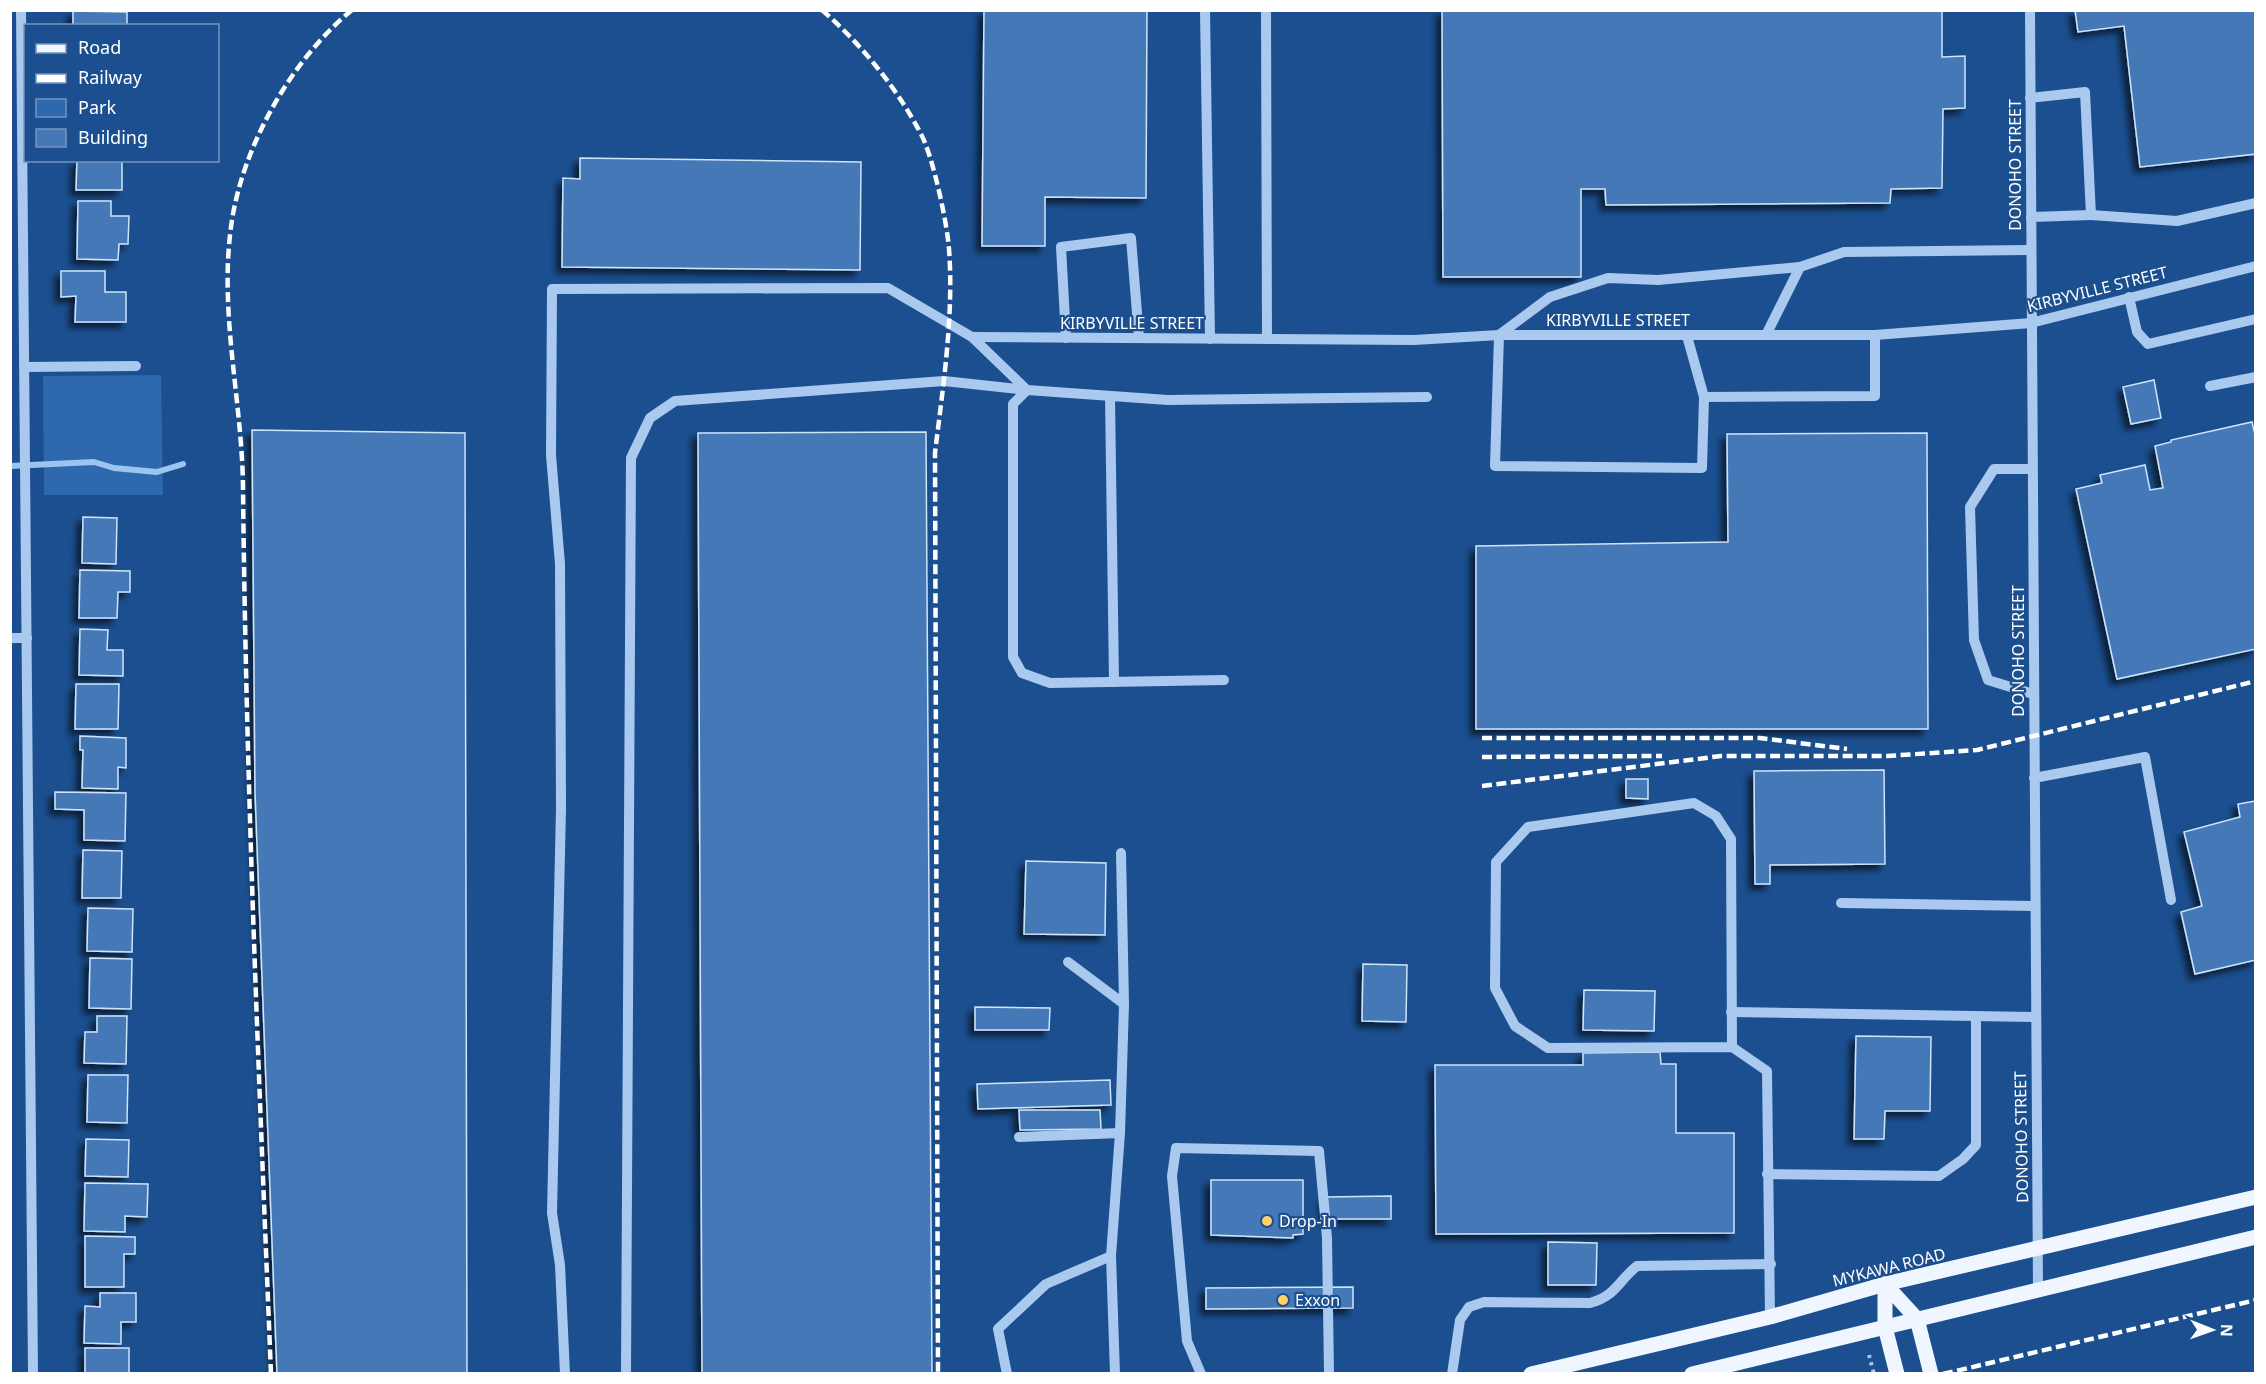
<svg xmlns="http://www.w3.org/2000/svg" width="2266" height="1384" font-family="'Noto Sans',sans-serif">
<style>
.green{fill:#2e69ad}
.lines{fill:none;stroke-linecap:round;stroke-linejoin:round}
.stream{stroke:#9cc4f0;stroke-width:6}
.building{fill:#4478b7;stroke:#cfe3fa;stroke-width:1.5;filter:url(#shadow)}
.path{stroke:#a9c9ee;stroke-width:4;stroke-dasharray:3 4.5;stroke-linecap:butt}
.minor{stroke:#a9c9ee;stroke-width:10}
.major{stroke:#f0f6ff;stroke-width:15}
.rail{stroke:#fff;stroke-width:4.5;stroke-dasharray:10 4.5;stroke-linecap:butt}
.poi-dot{fill:#ffd166;stroke:#1b4f8f;stroke-width:2}
.labels{text-anchor:middle;stroke-width:4.5;stroke-linejoin:round;paint-order:stroke}
.street-label{font-size:16px;fill:#fff;stroke:#1b4f8f}
.poi-label{font-size:16px;fill:#fff;stroke:#1b4f8f;text-anchor:start}
</style>
<defs>
<filter id="shadow"><feDropShadow dx="-5.5" dy="5.5" stdDeviation="3" flood-color="#0009"/></filter>
</defs>
<rect width="100%" height="100%" fill="#1b4f8f"/>
<!-- green -->
<path class="green" d="M161,375l2,120h-119l-1,-119z"/>
<g class="lines">
<!-- stream -->
<path class="stream" d="M10,466l84,-4 20,6 43,4 26,-8"/>
</g>
<!-- building -->
<g class="building">
<path d="M984,10h163l-1,188 -101,-1v49h-63z"/>
<path d="M1442,10h500v47l23,-1v52l-22,1 -1,79 -51,1 -1,14 -284,2 -1,-16h-24v88h-138z"/>
<path d="M2075,10h181v144l-116,13 -16,-141 -46,6z"/>
<path d="M73,11l54,1v14h-54z"/>
<path d="M580,158l281,4 -1,108 -298,-3 1,-89 17,1z"/>
<path d="M77,160h45v30h-46z"/>
<path d="M78,201h33v15h18l-1,28h-9l-1,16 -41,-1z"/>
<path d="M61,271h44v21h21v30h-51l1,-26 -15,1z"/>
<path d="M2154,380l7,38 -30,6 -8,-37z"/>
<path d="M2252,422l4,17v210l-139,30 -41,-190 26,-6 -2,-8 45,-10 5,25 13,-2 -8,-42 16,-4v-2z"/>
<path d="M252,430l213,3 2,941h-190l-22,-582z"/>
<path d="M926,432l6,942h-230l-4,-941z"/>
<path d="M1927,433l1,296h-452v-183l252,-4 -1,-108z"/>
<path d="M83,517l34,1 -1,46 -34,-1z"/>
<path d="M80,570l50,1v21h-12l-1,26h-38z"/>
<path d="M80,629l28,1 -1,20h16v26l-44,-1z"/>
<path d="M76,684h43l-1,45h-43z"/>
<path d="M80,736l46,2v30l-8,-1v22l-36,-1 1,-38h-3z"/>
<path d="M1884,770l1,94 -115,1v19h-15l-1,-113z"/>
<path d="M1626,779h22v20l-22,-1z"/>
<path d="M55,792l71,1 -1,48 -41,-1v-30l-29,-1z"/>
<path d="M2256,801v159l-61,14 -14,-62 21,-6 -18,-74 56,-15 -2,-13z"/>
<path d="M83,850l39,1 -1,47h-39z"/>
<path d="M1026,861l80,2 -1,72 -81,-1z"/>
<path d="M88,908l45,1 -1,43 -45,-1z"/>
<path d="M90,958l42,1 -1,50 -42,-1z"/>
<path d="M1363,964l44,1 -1,57 -44,-1z"/>
<path d="M1584,990l71,1 -1,40 -71,-1z"/>
<path d="M975,1007l75,1 -1,22h-74z"/>
<path d="M97,1016h30l-1,48 -42,-1 1,-31h12z"/>
<path d="M1856,1036l75,1 -1,74h-45l-1,28h-30z"/>
<path d="M1660,1052l1,12h15v69h58v100l-298,1 -1,-169h148v-12z"/>
<path d="M88,1075h40l-1,48 -40,-1z"/>
<path d="M1110,1080l1,25 -133,4 -1,-25z"/>
<path d="M1019,1110h81l1,19 -81,1z"/>
<path d="M86,1139l43,1 -1,37 -43,-1z"/>
<path d="M1211,1180h92v54l-10,1v3l-82,-3z"/>
<path d="M85,1183l63,1 -1,33 -22,-1v16l-41,-1z"/>
<path d="M1391,1196v23h-65l-1,-22z"/>
<path d="M85,1236l50,1v17h-11v33h-39z"/>
<path d="M1548,1242l49,1 -1,42h-48z"/>
<path d="M1353,1287v21l-147,1v-21z"/>
<path d="M100,1293h36v29h-15v22l-37,-1 1,-37 15,1z"/>
<rect x="85" y="1348" width="44" height="26"/>
</g>
<g class="lines">
<!-- path -->
<path class="path" d="M1869,1355l5,19"/>
<!-- minor -->
<g class="minor">
<path d="M21,10l12,1364"/>
<path d="M1205,10l5,329"/>
<path d="M1266,10l1,329"/>
<path d="M2030,10l8,1281"/>
<path d="M2030,98l55,-6 6,123 -60,2"/>
<path d="M2091,215l86,6 79,-18"/>
<path d="M2129,297l8,35 11,12 108,-25"/>
<path d="M1766,335l34,-68 44,-15 186,-2"/>
<path d="M1687,336l17,61 -2,71 -207,-2 4,-131 51,-38 58,-19 50,2 142,-13"/>
<path d="M972,337l442,3 85,-5h376l156,-12 225,-57"/>
<path d="M1066,338l-5,-91 70,-9 8,100"/>
<path d="M24,367l112,-1"/>
<path d="M2210,386l46,-9"/>
<path d="M1027,390l-14,14v253l9,16 28,10 174,-3"/>
<path d="M1110,396l4,286"/>
<path d="M1704,397l171,-1v-61"/>
<path d="M2032,469h-38l-24,38 4,133 14,40 45,14"/>
<path d="M10,638h17"/>
<path d="M2034,778l111,-21 26,143"/>
<path d="M1841,903l193,3"/>
<path d="M1068,962l56,42 -3,-151"/>
<path d="M1731,1012l303,5"/>
<path d="M1732,1047l-184,1 -33,-22 -20,-38 1,-126 32,-35 166,-24 22,13 15,23 1,208 35,24 3,246"/>
<path d="M1019,1137l101,-4"/>
<path d="M1767,1174l172,2 24,-17 13,-14v-127"/>
<path d="M565,1374l-5,-109 -8,-52 9,-405 -1,-244 -9,-109 1,-166 336,-1 84,49 55,53 141,10 259,-3"/>
<path d="M626,1374l5,-916 19,-40 25,-17 269,-20 83,9"/>
<path d="M1007,1374l-9,-45 48,-45 65,-28"/>
<path d="M1115,1374l-4,-118 9,-123 4,-129"/>
<path d="M1201,1374l-14,-33 -15,-165 4,-28 143,3 8,87 2,136"/>
<path d="M1452,1374l8,-54 9,-13 15,-5 106,1c26,-7 28,-22 47,-37l134,-2"/>
</g>
<!-- major -->
<g class="major">
<path d="M1885,1284l32,35 14,55"/>
<path d="M1885,1284v43l12,47"/>
<path d="M1531,1374l239,-57 115,-33 371,-87"/>
<path d="M1692,1374l564,-137"/>
</g>
<!-- rail -->
<g class="rail">
<path d="M822,10c39,34 75,78 99,124 12,23 26,88 28,115 5,67 -6,137 -14,204l3,921"/>
<path d="M1482,738h278l87,11"/>
<path d="M1482,757l180,-1"/>
<path d="M1482,786l239,-30h166l90,-6 279,-69"/>
<path d="M271,1374c-12,-296 -25,-591 -28,-887 -1,-89 -25,-177 -11,-267 12,-76 60,-161 120,-210"/>
<path d="M1943,1374l313,-74"/>
</g>
</g>
<!-- markers -->
<g class="poi-dot">
<circle cx="1267" cy="1221" r="6"/>
<circle cx="1283" cy="1300" r="6"/>
</g>
<g class="labels">
<!-- street labels -->
<g class="street-label">
<text transform="translate(2015 165) rotate(-90)" y="6">DONOHO STREET</text>
<text transform="translate(2097 289) rotate(-14)" y="6">KIRBYVILLE STREET</text>
<text x="1618" y="326">KIRBYVILLE STREET</text>
<text x="1132" y="329">KIRBYVILLE STREET</text>
<text transform="translate(2018 651) rotate(-90)" y="6">DONOHO STREET</text>
<text transform="translate(2021 1137) rotate(-91)" y="6">DONOHO STREET</text>
<text transform="translate(1889 1267) rotate(-14)" y="6">MYKAWA ROAD</text>
</g>
<!-- poi labels -->
<g class="poi-label">
<text x="1279" y="1227">Drop-In</text>
<text x="1295" y="1306">Exxon</text>
</g>
</g>
<!-- border -->
<rect width="2266" height="1384" fill="none" stroke="#ffffff" stroke-width="24"/>
<!-- legend -->
<rect x="24" y="24" width="195" height="138" fill="#1b4f8f" stroke="#7695bc" stroke-width="1.5"/>
<rect x="36" y="44" width="30" height="9" fill="#f0f6ff" stroke="#7695bc" stroke-width="1.5"/>
<text x="78" y="54" font-size="18" fill="#ffffff">Road</text>
<rect x="36" y="74" width="30" height="9" fill="#ffffff" stroke="#7695bc" stroke-width="1.5"/>
<text x="78" y="84" font-size="18" fill="#ffffff">Railway</text>
<rect x="36" y="99" width="30" height="18" fill="#2e69ad" stroke="#7695bc" stroke-width="1.5"/>
<text x="78" y="114" font-size="18" fill="#ffffff">Park</text>
<rect x="36" y="129" width="30" height="18" fill="#4478b7" stroke="#7695bc" stroke-width="1.5"/>
<text x="78" y="144" font-size="18" fill="#ffffff">Building</text>
<!-- north arrow -->
<g transform="translate(2212 1330) rotate(91)" stroke="#1b4f8f" stroke-width="4.5" paint-order="stroke">
<path d="M0-4.5L10 22L0 15L-10 22Z" fill="#ffffff"/>
<text y="-9" font-size="16" font-weight="bold" text-anchor="middle" fill="#ffffff">N</text>
</g>
</svg>
